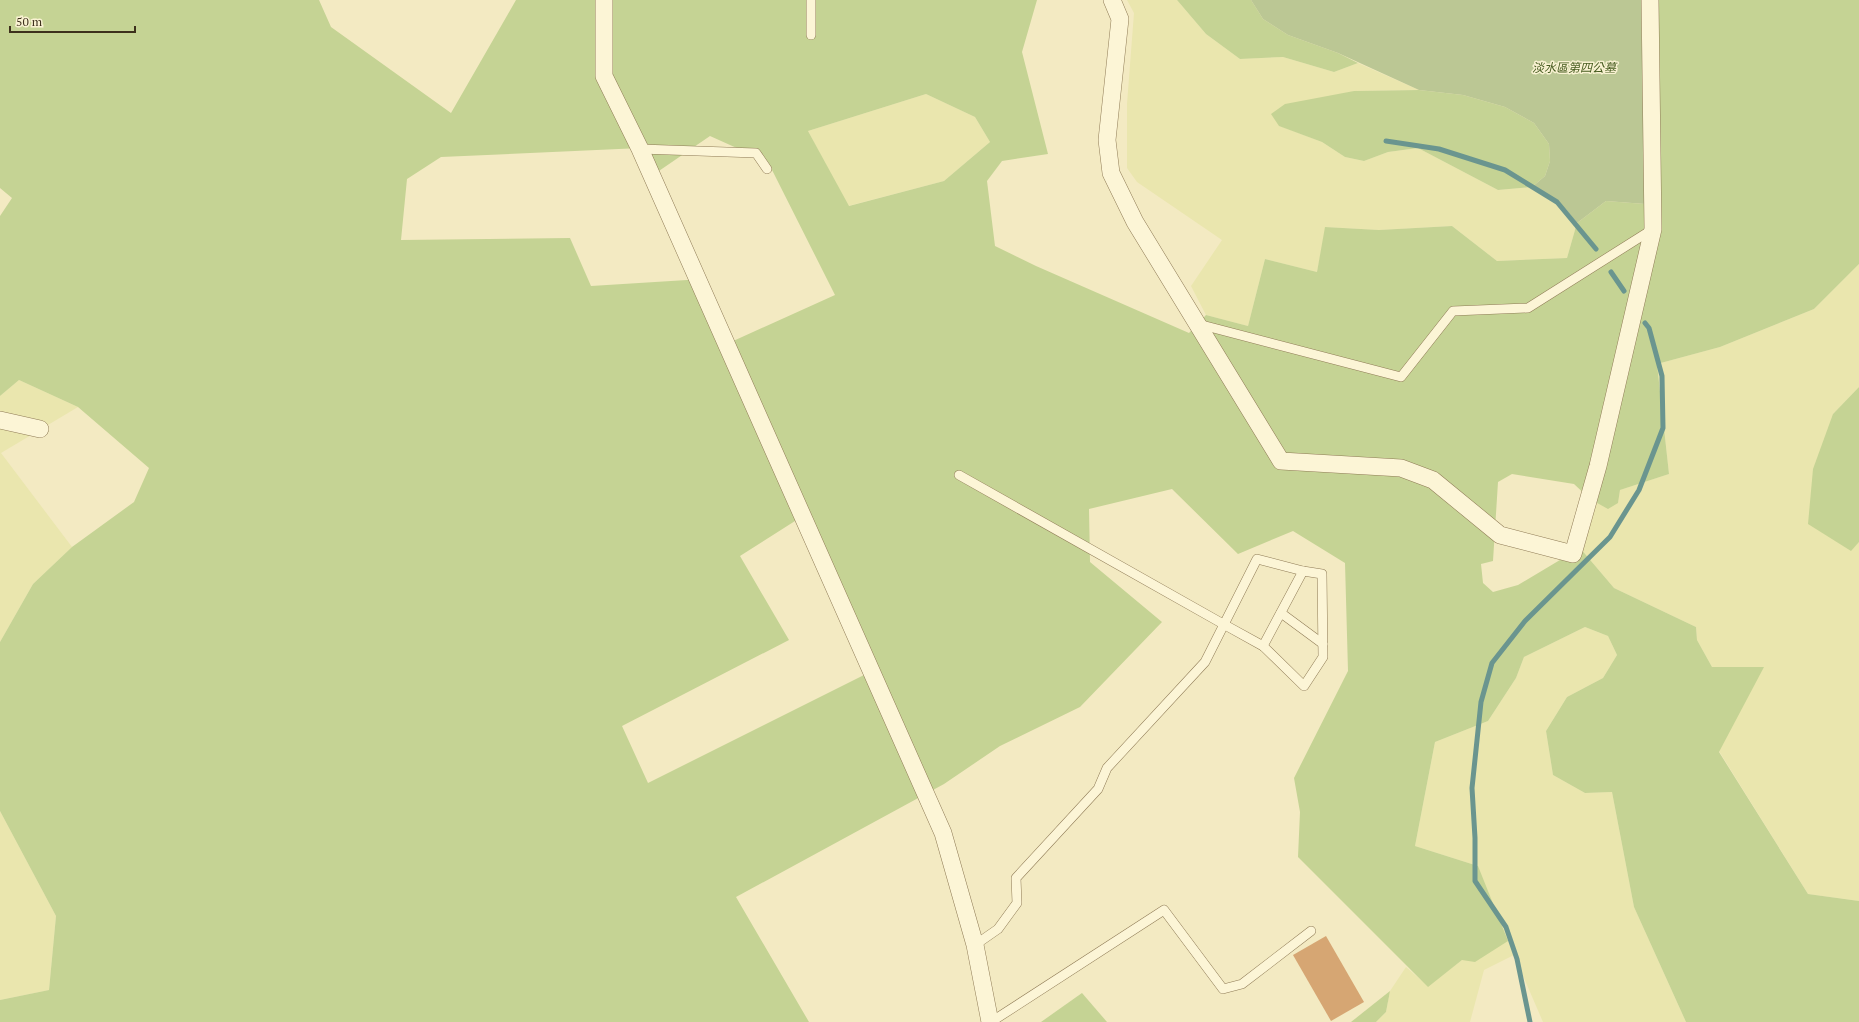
<svg xmlns="http://www.w3.org/2000/svg" width="1859" height="1022" font-family="'PT Serif','Noto Sans TC',serif">
<style>
.farmland{fill:#eae6ae}
.green{fill:#c5d394;fill-rule:evenodd}
.cemetery{fill:#bbc794}
.lines{fill:none;stroke-linecap:round;stroke-linejoin:round}
.stream{stroke:#6a958f;stroke-width:5}
.building{fill:#d6a673}
.lane-casing{stroke:#8f7b56;stroke-width:10}
.street-casing{stroke:#8f7b56;stroke-width:18}
.lane{stroke:#fcf5d6;stroke-width:9}
.street{stroke:#fcf5d6;stroke-width:17}
.labels{text-anchor:middle;stroke-width:3;stroke-linejoin:round;paint-order:stroke}
.park-label{font-size:12px;font-style:italic;fill:#475c20;stroke:#f9f2d2}
</style>
<rect width="100%" height="100%" fill="#f3eac2"/>
<!-- farmland -->
<g class="farmland">
<path d="M1127,0h50l29,34 34,25 43,-2 51,15 24,-9 61,27 -65,1 -74,35 42,16 23,15 19,4 24,-9 30,-4 80,42 34,-3 20,9 13,10 12,17 -10,35 -70,3 -45,-35 -73,4 -53,-3 -9,45 -52,-13 -17,67 -42,-11 -15,-29 31,-46 -85,-58 -10,-14v-64l7,-91z"/>
<path d="M926,94l49,23 15,25 -46,39 -96,25 -40,-75z"/>
<path d="M1859,264v123l-26,27 18,136 8,-8v359l-51,-7 -89,-143 -7,-84 -15,-27 -1,-13 -82,-39 -34,-40 10,-49 28,4 2,-13 49,-16 -12,-110 63,-17 94,-38z"/>
<path d="M19,380l59,27 -77,46 71,94 -39,37 -33,58v-246z"/>
<path d="M1585,627l23,9 9,19 -14,23 -36,19 -21,34 7,44 32,18 27,-1 22,115 52,115h-143l-29,-67 -30,15 -14,52h-94l10,-10 4,-21 16,-24 22,19 34,-26 16,-94 -63,-20 20,-104 53,-21 28,-43 8,-21z"/>
<path d="M0,811l56,105 -7,74 -49,10z"/>
</g>
<!-- green -->
<g class="green">
<path d="M0,0h319l12,27 120,86 65,-113h521l-15,52 26,102 -46,7 -15,20 8,65 41,20 153,67 17,-18 42,11 17,-67 52,13 8,-45 54,3 73,-4 45,35 70,-3 10,-35 29,-22 39,3 -4,-204h218v264l-45,45 -94,38 -63,17 12,110 -49,16 -2,13 -10,6 -18,-10 -16,-15 -62,-10 -14,8 -5,79 -12,3 2,19 10,9 25,-7 62,-37 34,40 82,39 1,13 15,27h52l-45,85 89,142 51,7v121h-173l-52,-115 -22,-115 -27,1 -32,-18 -7,-44 21,-34 36,-19 14,-23 -9,-19 -23,-9 -61,30 -8,21 -28,43 -53,21 -20,104 63,20 30,75 -33,21 -13,-2 -34,27 -130,-130 2,-45 -6,-34 54,-107 -3,-108 -52,-32 -55,23 -66,-65 -83,20 1,53 72,60 -82,85 -80,39 -56,38 -208,113 73,125h-809v-22l49,-10 7,-74 -56,-105v-169l33,-58 39,-37 62,-45 15,-34 -71,-61 -59,-27 -19,16v-180l12,-18 -12,-10zM926,94l49,23 15,25 -46,39 -95,25 -41,-75zM710,136l58,26 67,133 -104,47 -28,-63 -112,7 -21,-48 -169,2 6,-61 34,-22 200,-9 12,27zM806,514l68,156 -226,113 -26,-57 167,-86 -49,-84z"/>
<path d="M1177,0h74l12,19 25,16 50,18 20,10 -24,9 -51,-15 -43,2 -34,-25z"/>
<path d="M1419,90l44,5 42,12 29,16 15,21 1,17 -5,15 -13,11 -34,3 -80,-42 -30,4 -24,9 -19,-4 -23,-15 -43,-16 -8,-12 14,-10 69,-13z"/>
<path d="M1859,387v155l-8,9 -43,-27 5,-55 20,-55z"/>
<path d="M1390,991l-4,21 -10,10h-25z"/>
<path d="M1082,993l25,29h-66z"/>
</g>
<!-- cemetery -->
<path class="cemetery" d="M1251,0h390l4,204 -39,-3 -29,22c-14,-19 -23,-26 -45,-36l13,-11 5,-15 -1,-17 -15,-21 -29,-16 -42,-12 -44,-5 -81,-37 -50,-18 -25,-16z"/>
<g class="lines">
<!-- stream -->
<g class="stream">
<path d="M1386,141l53,8 66,21 52,32 39,47"/>
<path d="M1611,272l13,19"/>
<path d="M1530,1022l-13,-63 -11,-32 -31,-46v-43l-3,-50 9,-86 11,-39 33,-42 85,-84 29,-47 24,-62 -1,-52 -13,-48 -4,-5"/>
</g>
</g>
<!-- building -->
<path class="building" d="M1326,936l38,66 -33,19 -38,-66z"/>
<g class="lines">
<defs>
<g id="lane">
<path d="M811,0v35"/>
<path d="M640,149l116,4 11,16"/>
<path d="M1198,324l203,53 52,-66 75,-3 125,-79"/>
<path d="M959,475l266,150 38,21 41,40 19,-29 -1,-83 -19,-3 -46,-12 -52,103 -98,106 -9,21 -82,89 1,25 -19,26 -23,16"/>
<path d="M1281,613l42,31"/>
<path d="M1263,646l40,-75"/>
<path d="M991,1022l173,-112 59,79 19,-5 69,-53"/>
</g>
<g id="street">
<path d="M604,0v76l36,73 303,684 32,112 15,77"/>
<path d="M1112,0l8,19 -13,121 4,33 24,49 146,239 120,7 32,12 67,55 73,19 25,-88 55,-237 -3,-229"/>
<path d="M0,420l40,9"/>
</g>
</defs>
<!-- lane casing -->
<use href="#lane" class="lane-casing"/>
<!-- street casing -->
<use href="#street" class="street-casing"/>
<!-- lane -->
<use href="#lane" class="lane"/>
<!-- street -->
<use href="#street" class="street"/>
</g>
<g class="labels">
<!-- park labels -->
<g class="park-label">
<text x="1574" y="72">淡水區第四公墓</text>
</g>
</g>
<!-- scale -->
<path d="M10 26v6h125v-6" fill="none" stroke="#3d301c" stroke-width="2"/>
<text x="16" y="26" font-size="12" fill="#3d301c" stroke="#f9f2d2" stroke-width="3" paint-order="stroke">50 m</text>
</svg>
